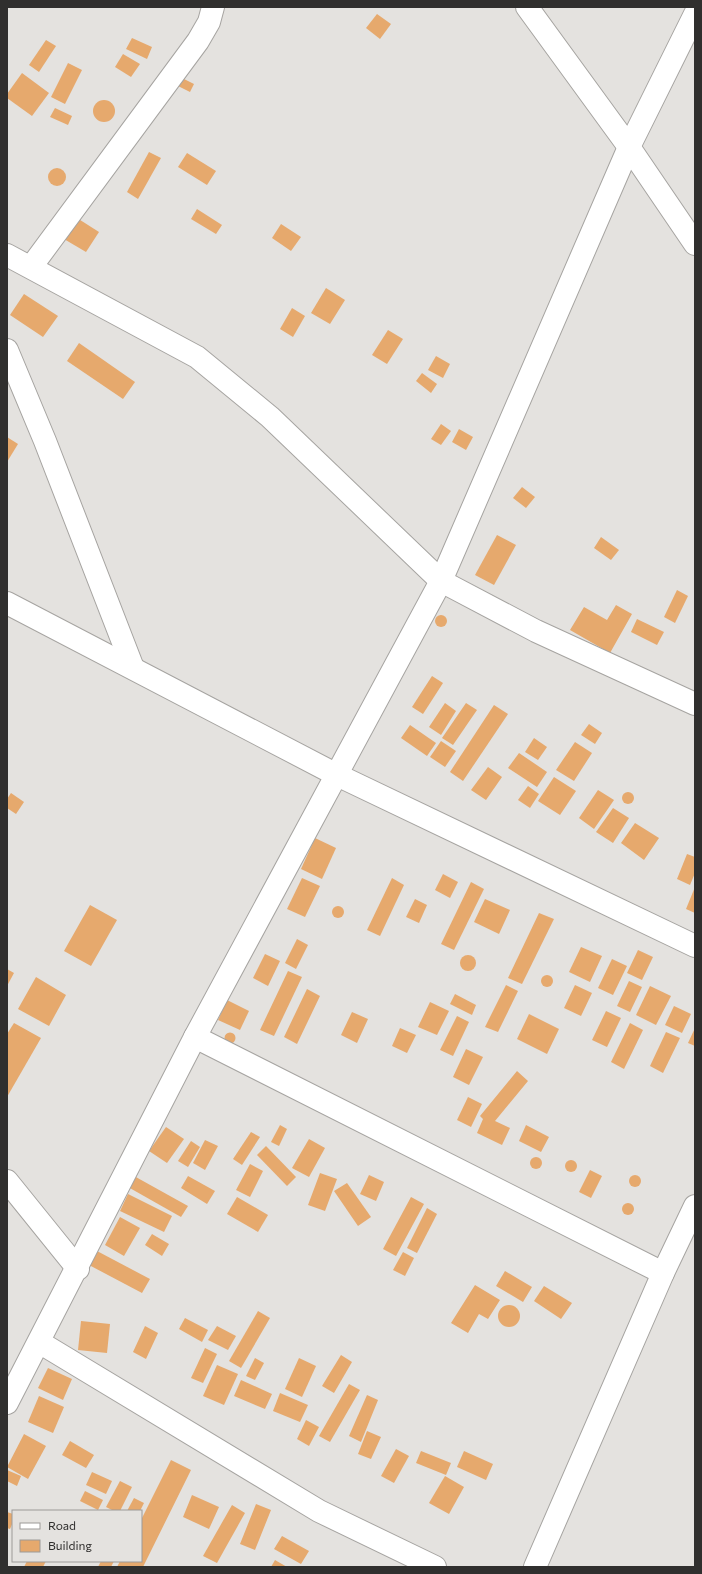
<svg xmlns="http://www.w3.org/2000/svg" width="702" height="1574" font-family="Commissioner,sans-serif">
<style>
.building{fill:#e6a96d}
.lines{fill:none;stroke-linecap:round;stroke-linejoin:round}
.minor-casing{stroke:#a6a4a1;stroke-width:24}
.minor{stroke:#fff;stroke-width:22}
</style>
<rect width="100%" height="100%" fill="#e4e2df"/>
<!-- building -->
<g class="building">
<path d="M377,14l14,10 -11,15 -14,-11z"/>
<path d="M132,38l20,9 -5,12 -21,-10z"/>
<path d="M46,40l10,6 -17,26 -10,-7z"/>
<path d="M123,54l17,10 -9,13 -16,-10z"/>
<path d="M68,63l14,7 -17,34 -14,-7z"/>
<path d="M22,73l27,20 -17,23 -25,-18v-4z"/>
<path d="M180,77l14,7 -4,8 -14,-7z"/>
<circle cx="104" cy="111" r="11"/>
<path d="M55,108l17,8 -4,9 -18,-8z"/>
<path d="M149,152l12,6 -23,41 -11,-7z"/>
<path d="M187,153l29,18 -9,14 -29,-18z"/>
<circle cx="57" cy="177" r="9"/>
<path d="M197,209l25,16 -6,9 -25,-15z"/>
<path d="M77,218l22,14 -13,20 -22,-13z"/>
<path d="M281,224l20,13 -10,14 -19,-13z"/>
<path d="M326,288l19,12 -15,24 -19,-11z"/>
<path d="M24,294l34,22 -15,21 -33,-22z"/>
<path d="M292,308l13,8 -12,21 -13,-8z"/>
<path d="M388,330l15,9 -16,25 -15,-9z"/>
<path d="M79,343l56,39 -12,17 -56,-38z"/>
<path d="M436,356l14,8 -7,14 -15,-8z"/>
<path d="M422,373l15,11 -6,9 -15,-12z"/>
<path d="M441,424l10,7 -10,14 -10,-6z"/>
<path d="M459,429l14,8 -7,13 -14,-8z"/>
<path d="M7,437l11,7 -11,18z"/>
<path d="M522,487l13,10 -9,11 -13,-10z"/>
<path d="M497,535l19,10 -22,40 -19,-10z"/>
<path d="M601,537l18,13 -8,10 -17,-12z"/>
<path d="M677,590l11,6 -13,27 -11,-6z"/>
<path d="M616,605l16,9 -22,39 -40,-23 14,-23 23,13z"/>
<circle cx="441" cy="621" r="6"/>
<path d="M637,619l27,13 -7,13 -26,-13z"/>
<path d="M432,676l11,7 -20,31 -11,-7z"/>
<path d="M445,703l11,8 -15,24 -12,-8z"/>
<path d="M466,703l11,7 -24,35 -11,-7z"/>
<path d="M494,705l14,9 -45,67 -13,-9z"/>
<path d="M589,724l13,9 -7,11 -14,-9z"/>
<path d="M410,725l26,18 -9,13 -26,-18z"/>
<path d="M534,738l13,9 -9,13 -13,-8z"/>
<path d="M441,741l15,10 -11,16 -15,-10z"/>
<path d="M575,742l17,11 -18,28 -18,-11z"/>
<path d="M519,753l28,19 -10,15 -29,-19z"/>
<path d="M488,767l14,10 -16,23 -15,-10z"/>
<path d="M554,777l22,14 -16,24 -22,-14z"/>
<path d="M528,786l11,8 -9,14 -12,-8z"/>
<path d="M598,790l16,10 -20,29 -15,-11z"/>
<circle cx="628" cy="798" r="6"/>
<path d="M11,793l13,9 -8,12 -9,-6v-9z"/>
<path d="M613,808l16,10 -16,25 -17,-11z"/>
<path d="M635,823l24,15 -15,22 -23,-17z"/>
<path d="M315,838l21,10 -14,31 -21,-10z"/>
<path d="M687,854l8,3v16l-5,12 -13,-6z"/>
<path d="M443,874l15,8 -8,16 -15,-8z"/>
<path d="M302,878l18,8 -15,31 -18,-8z"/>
<path d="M392,878l12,7 -24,51 -13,-6z"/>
<path d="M471,882l13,7 -30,61 -13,-6z"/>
<path d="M695,887v26l-9,-4z"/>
<path d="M415,899l12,6 -8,18 -13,-6z"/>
<path d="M485,899l25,11 -11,24 -25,-12z"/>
<path d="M90,905l27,15 -26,46 -27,-15z"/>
<circle cx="338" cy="912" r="6"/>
<path d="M539,913l15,6 -32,65 -14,-6z"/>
<path d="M297,939l11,6 -12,24 -11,-6z"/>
<path d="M581,947l21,9 -12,26 -21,-10z"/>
<path d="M638,950l15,7 -11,23 -15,-7z"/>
<path d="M265,954l15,7 -12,25 -15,-8z"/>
<circle cx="468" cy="963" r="8"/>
<path d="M612,959l15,7 -14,29 -15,-7z"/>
<path d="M7,969l7,4 -7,13z"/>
<path d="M288,971l14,6 -28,59 -14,-6z"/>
<circle cx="547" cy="981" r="6"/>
<path d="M36,977l30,18 -17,31 -31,-17z"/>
<path d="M629,981l13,6 -12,25 -13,-6z"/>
<path d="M506,985l12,6 -20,41 -13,-5z"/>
<path d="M575,985l17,8 -11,23 -17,-8z"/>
<path d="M650,986l21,10 -15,29 -20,-10z"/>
<path d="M307,989l13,7 -23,48 -13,-7z"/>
<path d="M455,994l21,11 -4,10 -22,-11z"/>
<path d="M227,1000l22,11 -9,19 -22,-10z"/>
<path d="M430,1002l19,9 -12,24 -19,-8z"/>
<path d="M674,1006l17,8 -9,19 -17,-8z"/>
<path d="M606,1011l15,7 -14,29 -15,-7z"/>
<path d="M352,1012l16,7 -11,24 -16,-8z"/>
<path d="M529,1014l30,15 -12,25 -30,-15z"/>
<path d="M457,1016l12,6 -16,34 -13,-6z"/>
<path d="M14,1023l27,15 -34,59v-63z"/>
<path d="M630,1023l13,7 -19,39 -13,-7z"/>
<path d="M400,1028l16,7 -9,18 -15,-7z"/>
<path d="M695,1028v18l-7,-3z"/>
<path d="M666,1032l14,6 -17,35 -13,-7z"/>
<circle cx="230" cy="1038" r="5.5"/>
<path d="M466,1049l17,8 -14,28 -16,-8z"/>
<path d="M517,1071l11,10 -33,40 15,7 -8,17 -25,-12 6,-14 -3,-3z"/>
<path d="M468,1097l14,7 -11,23 -14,-7z"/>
<path d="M280,1125l7,4 -8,17 -8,-4z"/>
<path d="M526,1125l23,12 -8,15 -22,-11z"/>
<path d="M166,1127l18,12 -17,24 -18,-12z"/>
<path d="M251,1132l9,5 -18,28 -9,-6z"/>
<path d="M309,1139l16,9 -16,29 -17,-9z"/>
<path d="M205,1140l13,6 -13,24 -12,-7z"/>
<path d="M191,1141l9,6 -12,20 -10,-6z"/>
<path d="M266,1146l30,31 -9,9 -30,-31z"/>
<circle cx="536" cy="1163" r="6"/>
<circle cx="571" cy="1166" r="6"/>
<path d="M250,1164l13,7 -13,26 -14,-7z"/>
<path d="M590,1170l12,6 -11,22 -12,-6z"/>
<path d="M320,1173l17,6 -12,32 -17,-6z"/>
<path d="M369,1175l15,7 -8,19 -16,-7z"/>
<circle cx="635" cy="1181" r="6"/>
<path d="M134,1176l54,30 -7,11 -53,-30z"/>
<path d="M188,1176l27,15 -8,13 -26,-16z"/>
<path d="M347,1183l24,34 -13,9 -24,-35z"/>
<path d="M128,1194l44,22 -8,16 -44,-21z"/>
<path d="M237,1197l31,18 -10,17 -31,-18z"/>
<path d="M411,1197l13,7 -28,52 -13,-7z"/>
<circle cx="628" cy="1209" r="6"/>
<path d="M427,1208l10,6 -20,39 -10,-5z"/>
<path d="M120,1217l20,11 -16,28 -19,-11z"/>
<path d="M152,1234l17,10 -7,12 -17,-11z"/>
<path d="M97,1251l53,28 -8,14 -53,-28z"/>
<path d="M403,1252l11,6 -9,18 -12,-6z"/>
<path d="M505,1271l27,16 -9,15 -27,-16z"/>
<path d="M475,1285l25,15 -12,19 -9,-5 -11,19 -17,-10z"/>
<path d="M544,1286l28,17 -11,16 -27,-18z"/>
<circle cx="509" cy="1316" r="11"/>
<path d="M258,1311l12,7 -29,50 -12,-7z"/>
<path d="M185,1318l23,12 -6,12 -23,-13z"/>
<path d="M81,1321l29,3 -3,29 -29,-3z"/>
<path d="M145,1326l13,7 -12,26 -13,-7z"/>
<path d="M217,1326l19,10 -8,14 -20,-10z"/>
<path d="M205,1348l12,6 -14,29 -12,-5z"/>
<path d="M341,1355l11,7 -18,31 -12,-7z"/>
<path d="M255,1358l9,5 -9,17 -9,-4z"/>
<path d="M299,1358l17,8 -14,31 -17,-8z"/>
<path d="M217,1365l21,9 -14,31 -21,-9z"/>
<path d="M48,1368l24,11 -9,21 -25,-12z"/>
<path d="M241,1380l31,14 -7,15 -31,-13z"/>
<path d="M349,1384l11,6 -30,52 -11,-6z"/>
<path d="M280,1393l28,12 -8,17 -27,-11z"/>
<path d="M367,1395l11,5 -17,42 -12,-6z"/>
<path d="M39,1396l25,11 -11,26 -25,-11z"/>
<path d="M306,1420l13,7 -10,19 -12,-7z"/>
<path d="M367,1431l14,6 -10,22 -13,-5z"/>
<path d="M24,1434l22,12 -18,33 -21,-12z"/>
<path d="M70,1441l24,14 -8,13 -24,-13z"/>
<path d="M396,1449l13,7 -15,27 -13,-7z"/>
<path d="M421,1451l30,12 -5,12 -30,-12z"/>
<path d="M464,1451l29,13 -7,16 -29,-13z"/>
<path d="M171,1460l20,10 -48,97h-26l3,-6h21v-41z"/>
<path d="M7,1470l14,6 -4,10 -10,-5z"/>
<path d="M92,1472l20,9 -6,13 -20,-9z"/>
<path d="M445,1476l19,11 -15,27 -20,-11z"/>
<path d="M120,1481l12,6 -12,24h-6l-8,-4z"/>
<path d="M85,1491l18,9 -5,10 -18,-9z"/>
<path d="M192,1495l27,12 -10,22 -26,-12z"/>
<path d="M134,1498l10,5 -4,8h-13z"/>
<path d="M256,1504l15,6 -16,40 -15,-6z"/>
<path d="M232,1505l13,8 -28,50 -14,-7z"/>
<path d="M7,1512l6,2v8l-3,7 -3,-1z"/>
<path d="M282,1536l27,15 -8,13 -27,-15z"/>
<path d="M275,1560l12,7h-16z"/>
<path d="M27,1561h19l-3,6h-19z"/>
<path d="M101,1561h13l-3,6h-13z"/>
</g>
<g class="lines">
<defs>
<g id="minor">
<path d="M527,7l102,140 66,97"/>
<path d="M7,255l190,102 73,60 171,164 95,50 159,73"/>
<path d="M31,267l167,-226 11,-19 4,-15"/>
<path d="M7,350l38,91 88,227"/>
<path d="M7,603l328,171 360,172"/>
<path d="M195,1037l468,236"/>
<path d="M7,1181l71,88"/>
<path d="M39,1342l280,169 116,56"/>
<path d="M7,1403l188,-366 246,-456 188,-434 66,-133"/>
<path d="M535,1567l128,-294 32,-67"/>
</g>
</defs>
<!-- minor casing -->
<use href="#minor" class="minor-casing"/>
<!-- minor -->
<use href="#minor" class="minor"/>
</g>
<!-- border -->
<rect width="702" height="1574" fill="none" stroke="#302f2e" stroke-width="16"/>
<!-- legend -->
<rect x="12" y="1510" width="130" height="52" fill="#e4e2df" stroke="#9c9a98"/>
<rect x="20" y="1523" width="20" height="6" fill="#ffffff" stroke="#9c9a98"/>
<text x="48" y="1530" font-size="12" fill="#302f2e">Road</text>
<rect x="20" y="1540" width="20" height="12" fill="#e6a96d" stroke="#9c9a98"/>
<text x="48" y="1550" font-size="12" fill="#302f2e">Building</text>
</svg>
